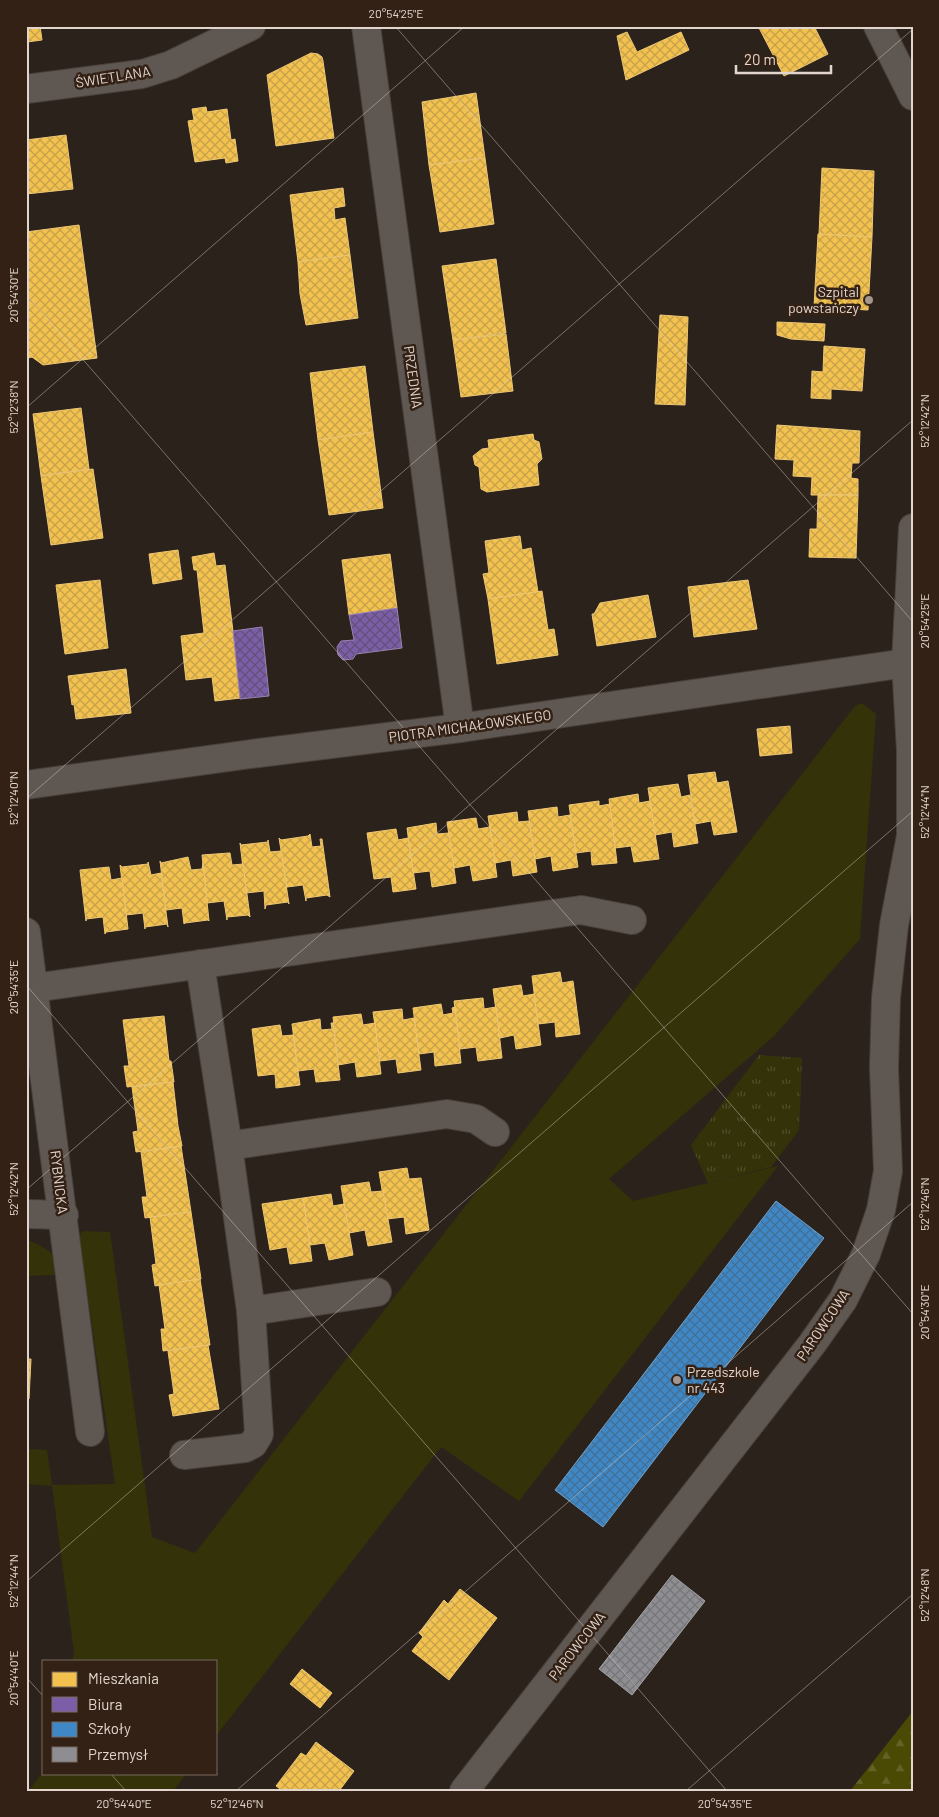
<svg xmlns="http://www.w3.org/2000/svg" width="939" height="1817" font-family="Barlow,sans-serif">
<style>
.green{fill:#333209}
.forest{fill:url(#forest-firs)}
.park{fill:url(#park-tufts)}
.homes{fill:url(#homes-cross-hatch);stroke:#edc774}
.offices{fill:url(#offices-cross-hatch);stroke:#9a82b2}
.schools{fill:url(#schools-cross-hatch);stroke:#709fc7}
.industry{fill:url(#industry-cross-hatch);stroke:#a6a3a4}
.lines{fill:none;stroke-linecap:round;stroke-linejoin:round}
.street-casing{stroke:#49403b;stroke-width:30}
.street{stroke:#5f5752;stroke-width:28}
.ticks{fill:none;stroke:#e1d5cd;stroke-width:1;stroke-opacity:0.45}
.poi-dot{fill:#a2968f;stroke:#332115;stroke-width:2}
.labels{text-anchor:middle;stroke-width:5;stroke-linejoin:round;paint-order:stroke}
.street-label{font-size:14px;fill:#e1d5cd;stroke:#332115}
.poi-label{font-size:14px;fill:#e1d5cd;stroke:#332115;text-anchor:end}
.neatline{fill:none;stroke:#e1d5cd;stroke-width:2}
.ticks-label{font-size:12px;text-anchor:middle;fill:#e1d5cd}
</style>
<defs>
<pattern id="forest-firs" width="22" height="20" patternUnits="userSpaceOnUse" patternTransform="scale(1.25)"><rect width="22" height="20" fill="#4a4a04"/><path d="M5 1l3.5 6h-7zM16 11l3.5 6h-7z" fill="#646327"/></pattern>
<pattern id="park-tufts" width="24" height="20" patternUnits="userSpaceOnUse" patternTransform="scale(1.25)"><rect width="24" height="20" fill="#333209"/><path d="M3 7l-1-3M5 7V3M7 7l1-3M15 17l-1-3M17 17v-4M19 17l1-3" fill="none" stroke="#504f2c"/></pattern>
<pattern id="homes-cross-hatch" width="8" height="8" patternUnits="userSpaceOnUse" patternTransform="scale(1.25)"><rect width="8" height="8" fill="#f2c14e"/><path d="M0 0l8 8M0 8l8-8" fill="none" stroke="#c6a14a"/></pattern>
<pattern id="offices-cross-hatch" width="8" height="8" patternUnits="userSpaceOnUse" patternTransform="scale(1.25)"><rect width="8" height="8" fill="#7b5ea7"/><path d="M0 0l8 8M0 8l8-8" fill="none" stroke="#625078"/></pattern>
<pattern id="schools-cross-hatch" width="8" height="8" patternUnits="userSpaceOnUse" patternTransform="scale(1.25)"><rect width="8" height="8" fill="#3f88c5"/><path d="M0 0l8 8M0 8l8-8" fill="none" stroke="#416f96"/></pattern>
<pattern id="industry-cross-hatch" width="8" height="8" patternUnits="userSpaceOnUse" patternTransform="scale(1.25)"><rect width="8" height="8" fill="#8d8d92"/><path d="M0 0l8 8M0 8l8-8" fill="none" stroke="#777679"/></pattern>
</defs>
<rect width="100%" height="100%" fill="#2c221c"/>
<!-- green -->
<g class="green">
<path d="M862,703l14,11 -16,225 -86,97 -165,143 24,22 145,-35 -259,335 -78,-54 -225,289v-75h-144l2,-7 -1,-9 -21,-159 -26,-2v-35l21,1 5,35 63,-1 -36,-248 4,-5 27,1 42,305 43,16 660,-847z"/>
<path d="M26,1239c15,7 29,12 36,28h-8v8l-28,1z"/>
<path d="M44,1771v2h143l-14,18h-145z"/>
</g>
<!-- forest -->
<path class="forest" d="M913,1711v80h-63z"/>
<!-- park -->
<path class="park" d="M759,1055l43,3 -3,72 -28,37 -63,16 -17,-38z"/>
<!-- homes -->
<g class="homes">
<path d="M26,26h14l2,14 -15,2z"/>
<path d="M758,26h56l14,28 -44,22z"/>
<path d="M627,32l10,20 44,-20 8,18 -63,30 -9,-44z"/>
<path d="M311,53l7,1 4,3 1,4 11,77 -58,8 -9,-71z"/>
<path d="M476,93l9,65 -56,7 -7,-63z"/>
<path d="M206,107l1,5 20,-3 4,31 4,-1 3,22 -12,2 -1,-5 -30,4 -7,-41 6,-1 -2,-11z"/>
<path d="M66,135l7,54 -47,5v-54z"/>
<path d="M485,158l9,66 -54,8 -11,-67z"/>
<path d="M822,168l52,3 -2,66 -53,-3z"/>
<path d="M343,188l2,18 -11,2 1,12 10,-2 5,37 -52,7 -8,-67z"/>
<path d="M79,225l18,133 -54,7 -11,-8 -4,1v3l-2,1v-22h3l-3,-14v-94z"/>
<path d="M818,234l54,3 -4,73 -54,-3z"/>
<path d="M350,255l8,63 -52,7 -6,-31 -2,-32z"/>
<path d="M496,259l10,74 -53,7 -11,-74z"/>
<path d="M660,315l28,2 -3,88 -30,-1z"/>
<path d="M777,322l48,2 -1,17 -33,-2 -14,-4z"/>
<path d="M506,334l7,57 -52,6 -8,-57z"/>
<path d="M824,346l41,3 -3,42 -31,-2v10l-20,-1 1,-27 11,1z"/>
<path d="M365,366l8,66 -55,8 -8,-67z"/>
<path d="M81,408l8,61 -48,7 -8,-62z"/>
<path d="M777,425l83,6 -1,32h-7l-1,15 7,1v16h-47l1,-18 -19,-1 1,-16 -19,-1z"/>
<path d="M373,432l10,76 -54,7 -11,-75z"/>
<path d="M533,434l1,6 5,2 3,17 -5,5 2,21 -52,7 -6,-3 -2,-22 -4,-2 -2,-9 9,-7 7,-1 -1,-8z"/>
<path d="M93,469l10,69 -52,7 -10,-69z"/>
<path d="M818,495h40l-2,63 -47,-1 1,-28h7z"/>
<path d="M520,536l2,14 9,-2 7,44 -50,7 -5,-25 6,-1 -4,-32z"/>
<path d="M178,550l4,29 -29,5 -4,-30z"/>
<path d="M214,553l2,13 9,-1 16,133 -26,3 -3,-24 -26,3 -5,-44 23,-3 -7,-63h-3l-2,-13z"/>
<path d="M390,554l7,54 -48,7 -7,-55z"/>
<path d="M100,580l8,68 -43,6 -9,-69z"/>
<path d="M748,580l9,49 -63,8 -6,-50z"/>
<path d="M542,591l6,39 6,-1 4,26 -61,9 -9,-65z"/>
<path d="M648,595l8,42 -59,9 -5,-32h2l6,-11z"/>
<path d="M126,669l5,44 -55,6 -2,-15 -2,1 -4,-29z"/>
<path d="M790,726l2,27 -32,3 -3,-27z"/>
<path d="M715,772l2,11 11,-2 9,51 -23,3 -3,-14 -16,3 -7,-49z"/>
<path d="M678,784l3,13 9,-2 8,48 -24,4 -2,-15 -17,3 -7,-47z"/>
<path d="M638,794l1,9 11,-2 9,58 -25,3 -3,-16 -16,2 -6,-49z"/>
<path d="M599,801v5l11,-2 7,59 -25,2 -1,-14 -15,2 -7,-48z"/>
<path d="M557,807l1,10 12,-2 8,52 -25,4 -2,-15 -16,3 -7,-48z"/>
<path d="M517,812l1,10 11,-1 8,51 -24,4 -2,-16 -16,3 -7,-47z"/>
<path d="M476,818l2,11 12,-2 7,50 -24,4 -3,-16 -16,3 -7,-46z"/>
<path d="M436,823l1,11 12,-1 7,50 -24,4 -2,-16 -17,2 -6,-45z"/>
<path d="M396,829l2,11 10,-2 8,51 -23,3 -2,-15 -17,2 -7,-46z"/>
<path d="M310,834l2,13 9,-1 -1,-7h2l8,58 -3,-2 -21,3v3l-3,-16 -16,2 -8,-49 2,2 27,-4z"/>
<path d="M268,840l2,12 11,-1 8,53 -1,-2 -22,3 -1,4 -1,-18 -18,2 -6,-50 1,2 27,-3z"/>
<path d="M229,853h1l2,12 11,-1 7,53 -2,-2 -21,2v3l-3,-19 -17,2 -5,-48z"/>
<path d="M188,857l3,13 11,-1 1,-6 6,58 -1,-1 -23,3 -1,1 -2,-16 -16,2 -6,-49 1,2z"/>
<path d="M148,862l3,13 10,-2 7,54 -1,-3 -22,3v2l-2,-16 -17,2 -6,-50 2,2 26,-3z"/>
<path d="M109,867l2,13 11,-2 6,51 -22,3 -1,2 -2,-17 -17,2v2l-6,-51z"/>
<path d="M560,972l2,11 11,-2 7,53 -24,3 -1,-15 -17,2 -6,-48z"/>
<path d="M521,985l2,11 11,-2 7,51 -25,4 -2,-14 -14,3 -7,-49z"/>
<path d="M483,998l1,11 12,-2 6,51 -24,3 -2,-14 -16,2 -6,-48z"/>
<path d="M441,1004l2,11 10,-2 -1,-5 3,-1 6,56 -26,3 -1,-14 -15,2 -6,-46z"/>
<path d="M402,1009l1,11 11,-2 7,52 -23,3 -2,-14 -16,2 -7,-49z"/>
<path d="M361,1014l2,11 12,-2 6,51 -24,3 -2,-15 -17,3 -5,-48z"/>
<path d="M164,1016l5,45h2l3,21 -47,5 -3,-21h5l-6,-46z"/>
<path d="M320,1019l1,11 11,-1 -1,-6h2l7,57 -24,2 -2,-13 -16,2 -6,-47z"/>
<path d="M280,1025l2,11 11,-1 7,50 -24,3 -1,-14 -17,2 -6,-47z"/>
<path d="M173,1082l5,44 4,20 -46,6 -3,-20 5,-1 -6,-44z"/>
<path d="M181,1146l10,66 -46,6 -3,-21h5l-6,-45z"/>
<path d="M407,1168l2,11 12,-1 8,52 -23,4 -2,-17 -17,2 -8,-47z"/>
<path d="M369,1182l2,10 12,-1 9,51 -24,4 -3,-16 -16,3 -8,-47z"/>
<path d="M331,1194l2,12 11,-2 9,51 -24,5 -4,-17 -15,2 -7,-47z"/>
<path d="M303,1198l9,63 -22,3 -3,-17 -17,3 -8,-46z"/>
<path d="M191,1212l10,67 -46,7 -3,-21 4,-1 -6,-47z"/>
<path d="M200,1279l10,66 -47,6 -2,-22h4l-6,-44z"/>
<path d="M208,1345l11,64 -46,7 -4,-21 5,-1 -6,-43z"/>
<path d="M26,1359h5l-2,40 -3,-1z"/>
<path d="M460,1589l37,29 -48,62 -37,-29 11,-14 -4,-4 25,-33 4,4z"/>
<path d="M302,1669l30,24 -12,15 -30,-24z"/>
<path d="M316,1742l38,29 -15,20h-60l1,-2 -4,-3 25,-33 5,3z"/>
</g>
<!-- offices -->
<g class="offices">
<path d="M397,608l5,40 -46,6 -3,5 -10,1 -5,-5 -1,-8 4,-6 13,-1 -5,-25z"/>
<path d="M262,627l7,69 -29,3 -7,-68z"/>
</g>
<!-- schools -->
<path class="schools" d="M776,1201l48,37 -221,289 -48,-37z"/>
<!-- industry -->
<path class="industry" d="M672,1575l33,26 -73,94 -33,-26z"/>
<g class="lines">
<defs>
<g id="street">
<path d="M366,26l94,702"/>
<path d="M878,26l35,70"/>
<path d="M26,89l116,-15 29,-9 80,-39"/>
<path d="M26,785l225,-31 209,-26 453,-66"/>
<path d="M26,932l64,500"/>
<path d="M34,988l547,-78 51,10"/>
<path d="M228,1146l219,-32 29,5 19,13"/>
<path d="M26,1214l38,1"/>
<path d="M251,1311l126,-19"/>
<path d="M184,1455l61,-7 8,-4 6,-10 -8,-123 -23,-165 -28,-182"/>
<path d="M464,1791l348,-447 31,-44 23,-46 15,-44 7,-39 -4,-103 2,-70 8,-73 17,-89v-85l-5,-88 7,-135"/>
</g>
</defs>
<!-- street casing -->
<use href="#street" class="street-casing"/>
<!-- street -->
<use href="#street" class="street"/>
</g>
<!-- ticks -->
<path class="ticks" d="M395,26l518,596M26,294l887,1020M26,408l439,-382M26,799l887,-770M26,985l701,806M26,1190l887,-770M26,1582l887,-771M26,1677l18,20M110,1773l16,18M236,1791l677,-589M686,1791l227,-197"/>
<!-- markers -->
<g class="poi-dot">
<circle cx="869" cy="300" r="5"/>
<circle cx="677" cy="1380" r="5"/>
</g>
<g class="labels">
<!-- street labels -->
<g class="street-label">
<text transform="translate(113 77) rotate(-9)" y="5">ŚWIETLANA</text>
<text transform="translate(413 377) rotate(82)" y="5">PRZEDNIA</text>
<text transform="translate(470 726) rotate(-8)" y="5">PIOTRA MICHAŁOWSKIEGO</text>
<text transform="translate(59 1182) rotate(83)" y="5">RYBNICKA</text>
<text transform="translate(823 1325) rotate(-56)" y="5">PAROWCOWA</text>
<text transform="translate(577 1646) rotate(-52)" y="5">PAROWCOWA</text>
</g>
<!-- poi labels -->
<g class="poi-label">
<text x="859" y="297">Szpital<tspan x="859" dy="16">powstańczy</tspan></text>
<text x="687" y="1377" text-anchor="start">Przedszkole<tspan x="687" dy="16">nr 443</tspan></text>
</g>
</g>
<!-- border -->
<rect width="939" height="1817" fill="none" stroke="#332115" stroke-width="55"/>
<!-- legend -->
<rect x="42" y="1660" width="175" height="115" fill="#332115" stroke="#79695f"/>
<rect x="52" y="1672" width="25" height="15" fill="#f2c14e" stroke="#79695f"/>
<text x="88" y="1684" font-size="15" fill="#e1d5cd">Mieszkania</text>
<rect x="52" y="1697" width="25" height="15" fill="#7b5ea7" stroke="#79695f"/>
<text x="88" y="1710" font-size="15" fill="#e1d5cd">Biura</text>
<rect x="52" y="1722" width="25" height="15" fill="#3f88c5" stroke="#79695f"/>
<text x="88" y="1734" font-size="15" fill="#e1d5cd">Szkoły</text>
<rect x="52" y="1747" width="25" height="15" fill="#8d8d92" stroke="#79695f"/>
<text x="88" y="1760" font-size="15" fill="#e1d5cd">Przemysł</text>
<!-- scale -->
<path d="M736 65v8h95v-8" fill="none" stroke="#e1d5cd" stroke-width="2.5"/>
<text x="744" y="65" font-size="15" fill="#e1d5cd" stroke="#332115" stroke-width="4" paint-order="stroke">20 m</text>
<rect x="28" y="28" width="884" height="1762" class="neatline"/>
<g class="ticks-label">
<text x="396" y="18">20°54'25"E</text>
<text transform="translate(14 295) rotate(-90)" y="4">20°54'30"E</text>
<text transform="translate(14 407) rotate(-90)" y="4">52°12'38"N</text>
<text transform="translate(925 421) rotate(-90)" y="4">52°12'42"N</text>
<text transform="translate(925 621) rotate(-90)" y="4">20°54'25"E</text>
<text transform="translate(14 798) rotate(-90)" y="4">52°12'40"N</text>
<text transform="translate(925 812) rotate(-90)" y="4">52°12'44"N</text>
<text transform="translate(14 987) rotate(-90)" y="4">20°54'35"E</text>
<text transform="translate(14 1189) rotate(-90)" y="4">52°12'42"N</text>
<text transform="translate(925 1204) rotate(-90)" y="4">52°12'46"N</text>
<text transform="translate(925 1312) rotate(-90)" y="4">20°54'30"E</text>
<text transform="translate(14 1581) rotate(-90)" y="4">52°12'44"N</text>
<text transform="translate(925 1595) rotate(-90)" y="4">52°12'48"N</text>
<text transform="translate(14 1678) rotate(-90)" y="4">20°54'40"E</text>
<text x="124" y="1808">20°54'40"E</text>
<text x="237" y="1808">52°12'46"N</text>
<text x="725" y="1808">20°54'35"E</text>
</g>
</svg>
